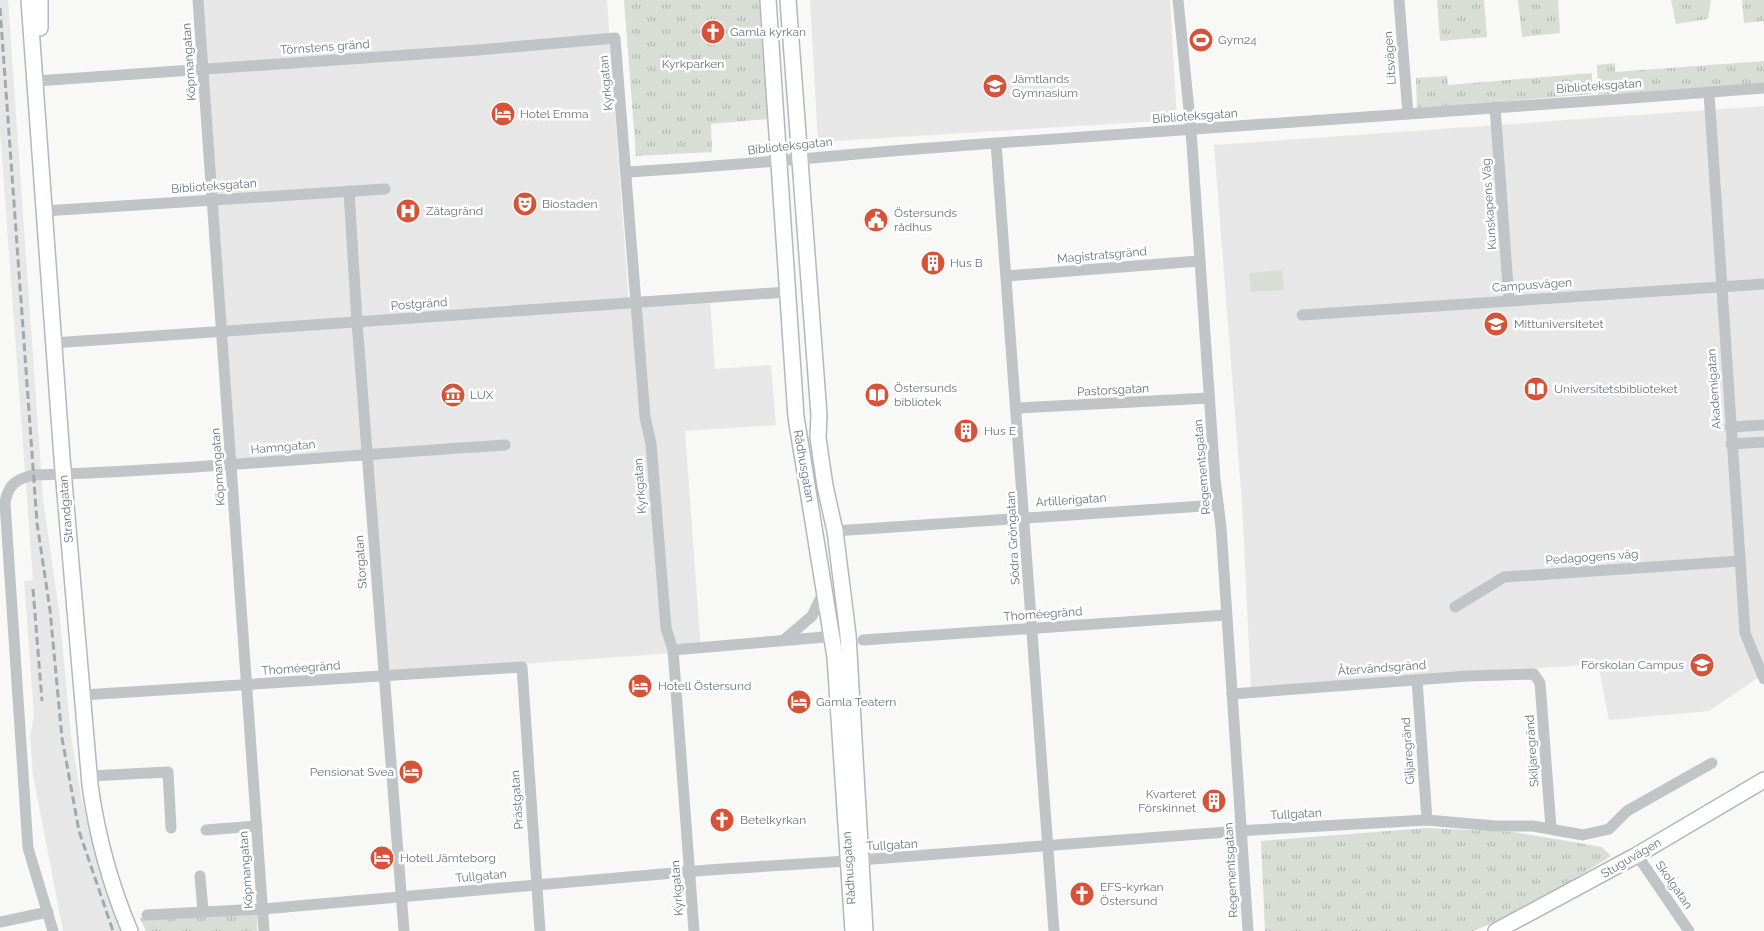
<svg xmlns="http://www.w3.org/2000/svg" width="1764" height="931" font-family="Raleway,sans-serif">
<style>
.built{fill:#e6e7e6}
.grass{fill:url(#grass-tufts)}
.pitch{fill:#d8ddd5}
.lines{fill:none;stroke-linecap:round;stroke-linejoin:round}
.secondary-casing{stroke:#b2b8bc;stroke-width:18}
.minor{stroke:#c0c4c7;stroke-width:11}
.secondary{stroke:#fff;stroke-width:15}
.rail{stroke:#a2a8ad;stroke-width:3;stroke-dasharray:8 4;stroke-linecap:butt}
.labels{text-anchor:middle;stroke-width:5;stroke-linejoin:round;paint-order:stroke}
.poi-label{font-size:12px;fill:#66757e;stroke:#fff;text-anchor:start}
.street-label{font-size:12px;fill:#66757e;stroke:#fff}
.park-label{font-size:12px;fill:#687764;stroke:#fff}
</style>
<defs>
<pattern id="grass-tufts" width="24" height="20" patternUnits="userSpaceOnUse" patternTransform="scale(1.25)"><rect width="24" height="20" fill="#d8ddd5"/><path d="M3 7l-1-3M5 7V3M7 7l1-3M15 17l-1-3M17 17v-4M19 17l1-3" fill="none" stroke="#b3b8b2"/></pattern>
</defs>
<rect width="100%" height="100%" fill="#f8f8f6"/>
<!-- built -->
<g class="built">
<path d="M0,0h8l35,499 17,119 11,119 11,64 14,56 26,74h-59l-30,-156 -3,-39 4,-21 -10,-134 9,-1 -33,-449z"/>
<path d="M203,0h404l22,306 81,-6 5,69 56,-4 5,60 -91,6 16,220 -315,23 -16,-222 -134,9z"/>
<path d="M810,0h360l7,120 -359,22z"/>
<path d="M1764,106v571l-8,2 -47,32 -100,9 -11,-56 -347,25 -9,-186 -28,-358z"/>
</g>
<!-- grass -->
<g class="grass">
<path d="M624,0h135l9,119 -57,5 1,28 -76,4z"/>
<path d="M1437,0h47l3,37 -47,4z"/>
<path d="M1518,0h40l2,33 -38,4z"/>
<path d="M1671,0h40l-3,19 -32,5z"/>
<path d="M1742,0h22v21l-20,2z"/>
<path d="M1764,61v23l-166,11 -1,-30 18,-2v9z"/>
<path d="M1592,73v21l-175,15 -1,-31 31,-2 1,9z"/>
<path d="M1427,828l86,4 89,15 9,9 -86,54 -52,21h-208l-4,-90z"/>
<path d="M257,912v19h-111l-6,-13z"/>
</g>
<!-- pitch -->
<path class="pitch" d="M1282,270l2,20 -33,2 -2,-19z"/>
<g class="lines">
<defs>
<g id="secondary">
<path d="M29,0l33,458 28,327c7,50 20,99 40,146"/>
<path d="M768,0l28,417 39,240 18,274"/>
<path d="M788,0l31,415 -1,23 7,48 10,45 13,104 17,296"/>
<path d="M40,28v-28"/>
<path d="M1496,931l141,-76 127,-75"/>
</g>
</defs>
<!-- secondary casing -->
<use href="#secondary" class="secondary-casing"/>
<!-- minor -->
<g class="minor">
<path d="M198,0l66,931"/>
<path d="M1178,0l13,130 24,349 6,48 27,404"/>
<path d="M1399,0l9,114"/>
<path d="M36,81l442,-31 137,-12 30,379 6,27 15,184 7,22 21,281"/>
<path d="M1709,93l36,540 19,46"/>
<path d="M1495,107l14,193"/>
<path d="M996,143l58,788"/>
<path d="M627,172c124,-7 247,-21 371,-29 256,-18 511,-35 766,-55"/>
<path d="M349,191l8,131 47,609"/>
<path d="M44,211l341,-22"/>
<path d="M1007,276l192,-15"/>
<path d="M1302,315l462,-31"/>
<path d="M53,343l734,-51"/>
<path d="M1018,408l191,-10"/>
<path d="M1730,427l34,-2"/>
<path d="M1731,444l33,-2"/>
<path d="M835,531l383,-26"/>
<path d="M1455,607l49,-30 236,-16"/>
<path d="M784,640l28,-24 13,-27"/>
<path d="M863,640l363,-25"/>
<path d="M673,650l175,-15"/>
<path d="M1417,680l10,140"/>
<path d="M1232,694l235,-18 67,-2 6,9 11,145"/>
<path d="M83,695l439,-28 18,264"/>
<path d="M90,776l78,-4 3,56"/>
<path d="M206,830l51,-4"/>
<path d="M1637,855l52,76"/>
<path d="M860,860l393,-30 174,-10 68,6h38l50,9 26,-6 18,-18 85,-48"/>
<path d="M200,876l3,35"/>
<path d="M147,915l116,-6 445,-39 139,-9"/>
<path d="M0,922l48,-10"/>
<path d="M53,931l-25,-83 -23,-345c3,-18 11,-24 28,-28 158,-5 315,-20 472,-30"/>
</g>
<!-- secondary -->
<use href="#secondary" class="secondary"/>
<!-- rail -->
<g class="rail">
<path d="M0,8l37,515 13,87 12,128 17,93 34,100"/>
<path d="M33,589l9,112"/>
</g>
</g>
<!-- icons -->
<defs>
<symbol id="church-disc" viewBox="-11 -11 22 22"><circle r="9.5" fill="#d55439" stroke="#fff"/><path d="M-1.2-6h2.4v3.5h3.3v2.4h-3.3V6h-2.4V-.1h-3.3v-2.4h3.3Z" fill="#fff"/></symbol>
<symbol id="stadium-disc" viewBox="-11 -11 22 22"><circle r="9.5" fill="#d55439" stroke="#fff"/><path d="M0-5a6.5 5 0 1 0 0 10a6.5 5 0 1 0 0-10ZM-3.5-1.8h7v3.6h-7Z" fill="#fff"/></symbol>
<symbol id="school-disc" viewBox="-11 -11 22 22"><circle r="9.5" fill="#d55439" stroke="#fff"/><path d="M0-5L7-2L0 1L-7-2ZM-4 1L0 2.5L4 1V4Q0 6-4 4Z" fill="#fff"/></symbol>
<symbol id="hotel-disc" viewBox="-11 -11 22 22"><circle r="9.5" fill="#d55439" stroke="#fff"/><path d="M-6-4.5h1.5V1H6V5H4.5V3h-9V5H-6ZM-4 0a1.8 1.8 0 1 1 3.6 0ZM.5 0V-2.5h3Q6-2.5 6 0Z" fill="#fff"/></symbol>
<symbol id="theatre-disc" viewBox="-11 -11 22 22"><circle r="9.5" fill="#d55439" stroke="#fff"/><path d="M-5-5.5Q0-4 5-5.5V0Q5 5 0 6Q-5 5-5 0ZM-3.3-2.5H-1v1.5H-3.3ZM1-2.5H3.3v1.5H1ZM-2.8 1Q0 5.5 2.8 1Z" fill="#fff"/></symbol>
<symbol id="hospital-disc" viewBox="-11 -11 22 22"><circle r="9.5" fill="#d55439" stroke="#fff"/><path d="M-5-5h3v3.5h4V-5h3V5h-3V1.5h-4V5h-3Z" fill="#fff"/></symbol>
<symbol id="civic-disc" viewBox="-11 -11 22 22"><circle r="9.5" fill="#d55439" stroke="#fff"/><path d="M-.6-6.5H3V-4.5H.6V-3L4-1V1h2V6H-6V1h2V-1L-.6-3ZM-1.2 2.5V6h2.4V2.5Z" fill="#fff"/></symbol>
<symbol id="building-disc" viewBox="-11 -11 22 22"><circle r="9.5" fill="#d55439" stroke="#fff"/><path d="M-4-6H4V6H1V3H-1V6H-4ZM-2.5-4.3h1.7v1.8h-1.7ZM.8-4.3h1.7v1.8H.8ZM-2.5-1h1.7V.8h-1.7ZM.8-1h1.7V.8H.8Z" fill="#fff"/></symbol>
<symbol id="university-disc" viewBox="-11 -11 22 22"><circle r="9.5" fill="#d55439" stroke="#fff"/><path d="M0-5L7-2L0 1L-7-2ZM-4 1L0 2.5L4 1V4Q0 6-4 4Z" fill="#fff"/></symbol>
<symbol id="library-disc" viewBox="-11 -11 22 22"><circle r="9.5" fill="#d55439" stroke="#fff"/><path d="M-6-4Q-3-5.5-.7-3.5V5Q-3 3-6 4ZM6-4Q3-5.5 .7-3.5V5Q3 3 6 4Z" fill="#fff"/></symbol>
<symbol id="museum-disc" viewBox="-11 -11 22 22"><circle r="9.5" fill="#d55439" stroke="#fff"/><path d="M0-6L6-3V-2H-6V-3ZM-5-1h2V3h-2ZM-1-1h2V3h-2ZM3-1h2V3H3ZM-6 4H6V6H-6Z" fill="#fff"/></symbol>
</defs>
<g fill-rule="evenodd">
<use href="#church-disc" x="699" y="18" width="28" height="28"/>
<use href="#stadium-disc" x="1187" y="26" width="28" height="28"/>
<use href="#school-disc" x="981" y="72" width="28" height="28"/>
<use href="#hotel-disc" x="489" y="100" width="28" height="28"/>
<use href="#theatre-disc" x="511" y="190" width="28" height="28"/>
<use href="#hospital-disc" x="394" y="197" width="28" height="28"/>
<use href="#civic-disc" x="862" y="206" width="28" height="28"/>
<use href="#building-disc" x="919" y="249" width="28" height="28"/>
<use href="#university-disc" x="1482" y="310" width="28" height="28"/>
<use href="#library-disc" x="1522" y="375" width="28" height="28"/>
<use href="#museum-disc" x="439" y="381" width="28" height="28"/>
<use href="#library-disc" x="863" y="381" width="28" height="28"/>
<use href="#building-disc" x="952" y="417" width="28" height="28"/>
<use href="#school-disc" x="1688" y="651" width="28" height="28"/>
<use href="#hotel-disc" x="626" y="672" width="28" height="28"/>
<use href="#hotel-disc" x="785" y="688" width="28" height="28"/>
<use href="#hotel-disc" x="397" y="758" width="28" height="28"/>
<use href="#building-disc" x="1200" y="787" width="28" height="28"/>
<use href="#church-disc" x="708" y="806" width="28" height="28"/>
<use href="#hotel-disc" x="368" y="844" width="28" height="28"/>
<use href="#church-disc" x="1068" y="880" width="28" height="28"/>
</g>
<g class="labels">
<!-- poi labels -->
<g class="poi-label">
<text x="730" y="36">Gamla kyrkan</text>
<text x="1218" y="44">Gym24</text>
<text x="1012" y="83">Jämtlands<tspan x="1012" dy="14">Gymnasium</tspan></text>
<text x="520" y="118">Hotel Emma</text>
<text x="542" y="208">Biostaden</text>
<text x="426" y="215">Zätagränd</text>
<text x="894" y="217">Östersunds<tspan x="894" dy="14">rådhus</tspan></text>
<text x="950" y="267">Hus B</text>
<text x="1514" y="328">Mittuniversitetet</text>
<text x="894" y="392">Östersunds<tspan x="894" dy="14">bibliotek</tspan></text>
<text x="1554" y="393">Universitetsbiblioteket</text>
<text x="470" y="399">LUX</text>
<text x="984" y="435">Hus E</text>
<text x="1684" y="669" text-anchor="end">Förskolan Campus</text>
<text x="658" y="690">Hotell Östersund</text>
<text x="816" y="706">Gamla Teatern</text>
<text x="394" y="776" text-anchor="end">Pensionat Svea</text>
<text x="1196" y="798" text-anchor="end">Kvarteret<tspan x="1196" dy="14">Förskinnet</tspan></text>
<text x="740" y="824">Betelkyrkan</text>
<text x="400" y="862">Hotell Jämteborg</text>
<text x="1100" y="891">EFS-kyrkan<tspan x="1100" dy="14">Östersund</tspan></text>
</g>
<!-- street labels -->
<g class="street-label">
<text transform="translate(325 47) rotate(-4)" y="4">Törnstens gränd</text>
<text transform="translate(1390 58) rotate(-94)" y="4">Litsvägen</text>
<text transform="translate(189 62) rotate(-94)" y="4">Köpmangatan</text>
<text transform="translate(606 83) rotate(-95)" y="4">Kyrkgatan</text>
<text transform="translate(1599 86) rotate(-4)" y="4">Biblioteksgatan</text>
<text transform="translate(1195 116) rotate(-4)" y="4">Biblioteksgatan</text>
<text transform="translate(790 146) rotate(-6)" y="4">Biblioteksgatan</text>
<text transform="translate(214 186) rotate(-4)" y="4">Biblioteksgatan</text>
<text transform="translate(1489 204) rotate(-94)" y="4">Kunskapens Väg</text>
<text transform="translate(1102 255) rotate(-5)" y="4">Magistratsgränd</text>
<text transform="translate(1532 285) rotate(-4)" y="4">Campusvägen</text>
<text transform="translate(419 304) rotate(-4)" y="4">Postgränd</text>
<text transform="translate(1714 389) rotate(-94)" y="4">Akademigatan</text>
<text transform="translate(1113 390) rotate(-3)" y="4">Pastorsgatan</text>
<text transform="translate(283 447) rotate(-5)" y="4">Hamngatan</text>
<text transform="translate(804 466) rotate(80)" y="4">Rådhusgatan</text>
<text transform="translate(218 467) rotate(-94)" y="4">Köpmangatan</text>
<text transform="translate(1202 467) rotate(-95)" y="4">Regementsgatan</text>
<text transform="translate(640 486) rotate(-94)" y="4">Kyrkgatan</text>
<text transform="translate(1071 500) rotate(-4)" y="4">Artillerigatan</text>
<text transform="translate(66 509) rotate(-95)" y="4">Strandgatan</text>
<text transform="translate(1013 538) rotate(-93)" y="4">Södra Gröngatan</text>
<text transform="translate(1592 557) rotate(-4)" y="4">Pedagogens väg</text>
<text transform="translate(361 562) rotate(-94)" y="4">Storgatan</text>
<text transform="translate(1043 614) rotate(-4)" y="4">Thoméegränd</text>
<text transform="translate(301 668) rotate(-4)" y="4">Thoméegränd</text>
<text transform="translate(1382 668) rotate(-4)" y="4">Återvändsgränd</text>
<text transform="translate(1408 751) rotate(-94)" y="4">Giljaregränd</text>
<text transform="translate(1532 751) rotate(-94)" y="4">Skiljaregränd</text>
<text transform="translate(517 800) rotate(-94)" y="4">Prästgatan</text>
<text transform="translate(1296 814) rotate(-3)" y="4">Tullgatan</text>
<text transform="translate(892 845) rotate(-3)" y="4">Tullgatan</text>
<text transform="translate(1631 858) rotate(-30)" y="4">Stuguvägen</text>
<text transform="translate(849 868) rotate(-94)" y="4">Rådhusgatan</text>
<text transform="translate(246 870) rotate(-94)" y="4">Köpmangatan</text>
<text transform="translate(1231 870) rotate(-93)" y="4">Regementsgatan</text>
<text transform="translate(481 876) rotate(-5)" y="4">Tullgatan</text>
<text transform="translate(1674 885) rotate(55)" y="4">Skolgatan</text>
<text transform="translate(677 888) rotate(-94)" y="4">Kyrkgatan</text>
</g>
<!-- park labels -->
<g class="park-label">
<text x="693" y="68">Kyrkparken</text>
</g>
</g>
</svg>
